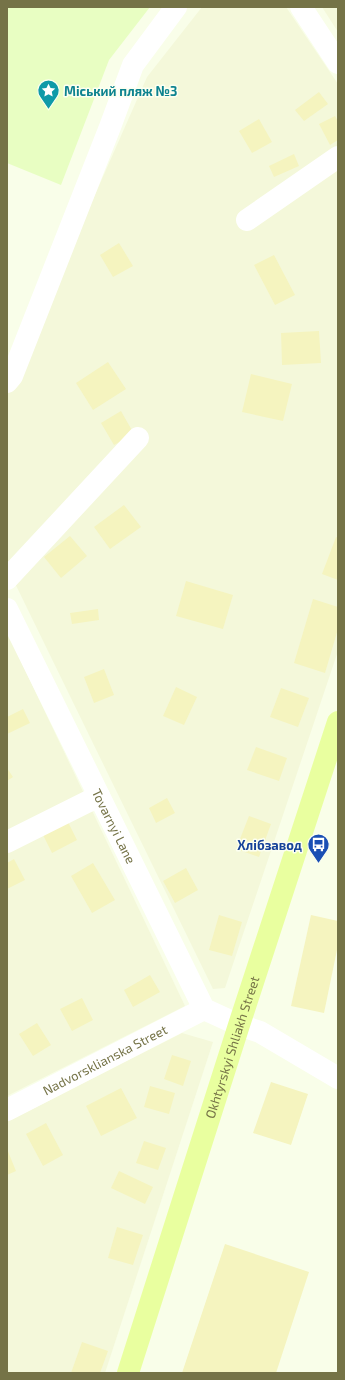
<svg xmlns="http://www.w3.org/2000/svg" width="345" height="1380" font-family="'Exo 2',sans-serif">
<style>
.residential{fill:#f4f8da}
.sand{fill:#e8fec2}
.building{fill:#f5f4bf}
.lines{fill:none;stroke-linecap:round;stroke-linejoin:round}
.minor{stroke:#fff;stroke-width:22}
.major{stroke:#e9ff9f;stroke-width:22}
.labels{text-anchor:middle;stroke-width:3;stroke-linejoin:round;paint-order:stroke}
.culture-label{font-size:13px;font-weight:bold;fill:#0d838f;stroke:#fcfff0;text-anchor:start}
.street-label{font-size:13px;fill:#757347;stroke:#fcfff0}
.transit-label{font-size:13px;font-weight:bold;fill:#164399;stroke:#fcfff0;text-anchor:end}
</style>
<rect width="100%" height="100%" fill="#f9fee9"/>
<!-- residential -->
<g class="residential">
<path d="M202,7h84l52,77v567l-113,337 -12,1 -206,-422v-173l140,-317z"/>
<path d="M322,7h16v25z"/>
<path d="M7,632l178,374 -178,90z"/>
<path d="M182,1033l31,9 -108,331h-98v-251z"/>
</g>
<!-- sand -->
<path class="sand" d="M7,7h143l-41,53 -48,125 -54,-22z"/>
<!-- building -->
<g class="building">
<path d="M319,92l9,12 -24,17 -9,-11z"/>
<path d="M335,116l3,5v19l-8,5 -11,-21z"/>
<path d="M259,119l13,23 -20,11 -13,-22z"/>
<path d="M294,154l5,12 -25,11 -5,-11z"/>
<path d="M119,243l14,23 -20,11 -13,-22z"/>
<path d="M274,255l21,40 -20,10 -21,-40z"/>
<path d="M319,331l2,32 -39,2 -1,-32z"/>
<path d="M108,362l18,27 -33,21 -17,-27z"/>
<path d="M251,374l41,10 -9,37 -41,-9z"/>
<path d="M121,411l13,23 -20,11 -13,-22z"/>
<path d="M124,505l17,22 -31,22 -16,-22z"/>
<path d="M70,536l17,20 -26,22 -17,-21z"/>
<path d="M336,537l2,1v42l-16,-6z"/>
<path d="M186,581l47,14 -10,34 -47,-13z"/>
<path d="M313,599l25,8v22l-13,44 -31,-10z"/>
<path d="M98,609l1,11 -27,4 -2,-11z"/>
<path d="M104,669l10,26 -20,8 -10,-26z"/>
<path d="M176,687l21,10 -13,28 -21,-9z"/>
<path d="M281,688l28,10 -11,29 -28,-10z"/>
<path d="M23,709l7,14 -23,11v-17z"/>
<path d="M256,747l31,11 -8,23 -32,-11z"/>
<path d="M7,768l6,9 -6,4z"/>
<path d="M167,798l8,15 -19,10 -7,-15z"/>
<path d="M249,816l22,8 -12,33 -23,-8z"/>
<path d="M67,820l10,20 -25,13 -10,-20z"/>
<path d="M14,859l11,21 -18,9v-26z"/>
<path d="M93,863l22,37 -23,13 -21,-37z"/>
<path d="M186,868l12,22 -23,13 -12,-22z"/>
<path d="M219,915l23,7 -10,34 -23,-6z"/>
<path d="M311,915l27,6v24l-14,68 -33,-7z"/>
<path d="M150,975l10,17 -27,15 -9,-17z"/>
<path d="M82,998l11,22 -21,11 -12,-22z"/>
<path d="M37,1023l14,22 -18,11 -14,-22z"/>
<path d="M172,1055l19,6 -8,25 -19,-7z"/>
<path d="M271,1082l37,12 -17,51 -38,-12z"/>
<path d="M150,1086l25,7 -6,21 -25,-7z"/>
<path d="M121,1088l16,30 -36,18 -15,-30z"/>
<path d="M46,1123l17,32 -20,11 -17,-32z"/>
<path d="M144,1141l22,7 -8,22 -22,-7z"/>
<path d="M7,1149l9,22 -9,4z"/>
<path d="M119,1171l34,16 -8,17 -34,-16z"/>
<path d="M117,1227l26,8 -10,30 -25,-7z"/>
<path d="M225,1244l84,28 -33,101h-94z"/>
<path d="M82,1342l26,9 -8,22h-29z"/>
</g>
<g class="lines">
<!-- minor -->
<g class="minor">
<path d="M301,7l37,56"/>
<path d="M247,220l91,-63"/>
<path d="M7,382l5,-6 98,-249 23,-62 43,-58"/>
<path d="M7,579l131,-141"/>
<path id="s1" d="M7,609l197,400 35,16 21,7 78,46"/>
<path d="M7,842l92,-46"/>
<path id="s2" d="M7,1110l197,-101"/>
</g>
<!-- major -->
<path class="major" id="s3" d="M128,1373l111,-348 99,-303"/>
</g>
<!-- icons -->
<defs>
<symbol id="sight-pin" viewBox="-11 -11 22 30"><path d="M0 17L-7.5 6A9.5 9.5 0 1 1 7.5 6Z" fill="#0f9aa8" stroke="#fcfff0"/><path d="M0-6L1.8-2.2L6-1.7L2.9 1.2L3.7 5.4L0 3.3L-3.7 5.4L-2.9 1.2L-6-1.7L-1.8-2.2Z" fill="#fff"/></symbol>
<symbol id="bus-pin" viewBox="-11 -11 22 30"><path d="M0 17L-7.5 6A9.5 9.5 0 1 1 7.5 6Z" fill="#1a4fb4" stroke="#fcfff0"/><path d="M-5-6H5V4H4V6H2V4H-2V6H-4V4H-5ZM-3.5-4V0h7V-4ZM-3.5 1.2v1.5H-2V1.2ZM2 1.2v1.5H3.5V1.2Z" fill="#fff"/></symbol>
</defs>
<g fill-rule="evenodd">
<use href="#sight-pin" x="36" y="78" width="25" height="34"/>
<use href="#bus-pin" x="306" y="832" width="25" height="34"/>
</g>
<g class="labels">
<!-- culture labels -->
<g class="culture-label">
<text x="64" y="96">Міський пляж №3</text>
</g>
<!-- street labels -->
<g class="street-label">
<text dy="5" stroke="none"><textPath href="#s1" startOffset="242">Tovarnyi Lane</textPath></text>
<text dy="5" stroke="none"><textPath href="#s3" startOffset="342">Okhtyrskyi Shliakh Street</textPath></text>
<text dy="5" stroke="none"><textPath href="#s2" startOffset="110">Nadvorsklianska Street</textPath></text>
</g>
<!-- transit labels -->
<g class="transit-label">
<text x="302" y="850">Хлібзавод</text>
</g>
</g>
<!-- border -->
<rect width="345" height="1380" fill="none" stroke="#757347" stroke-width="16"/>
</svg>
